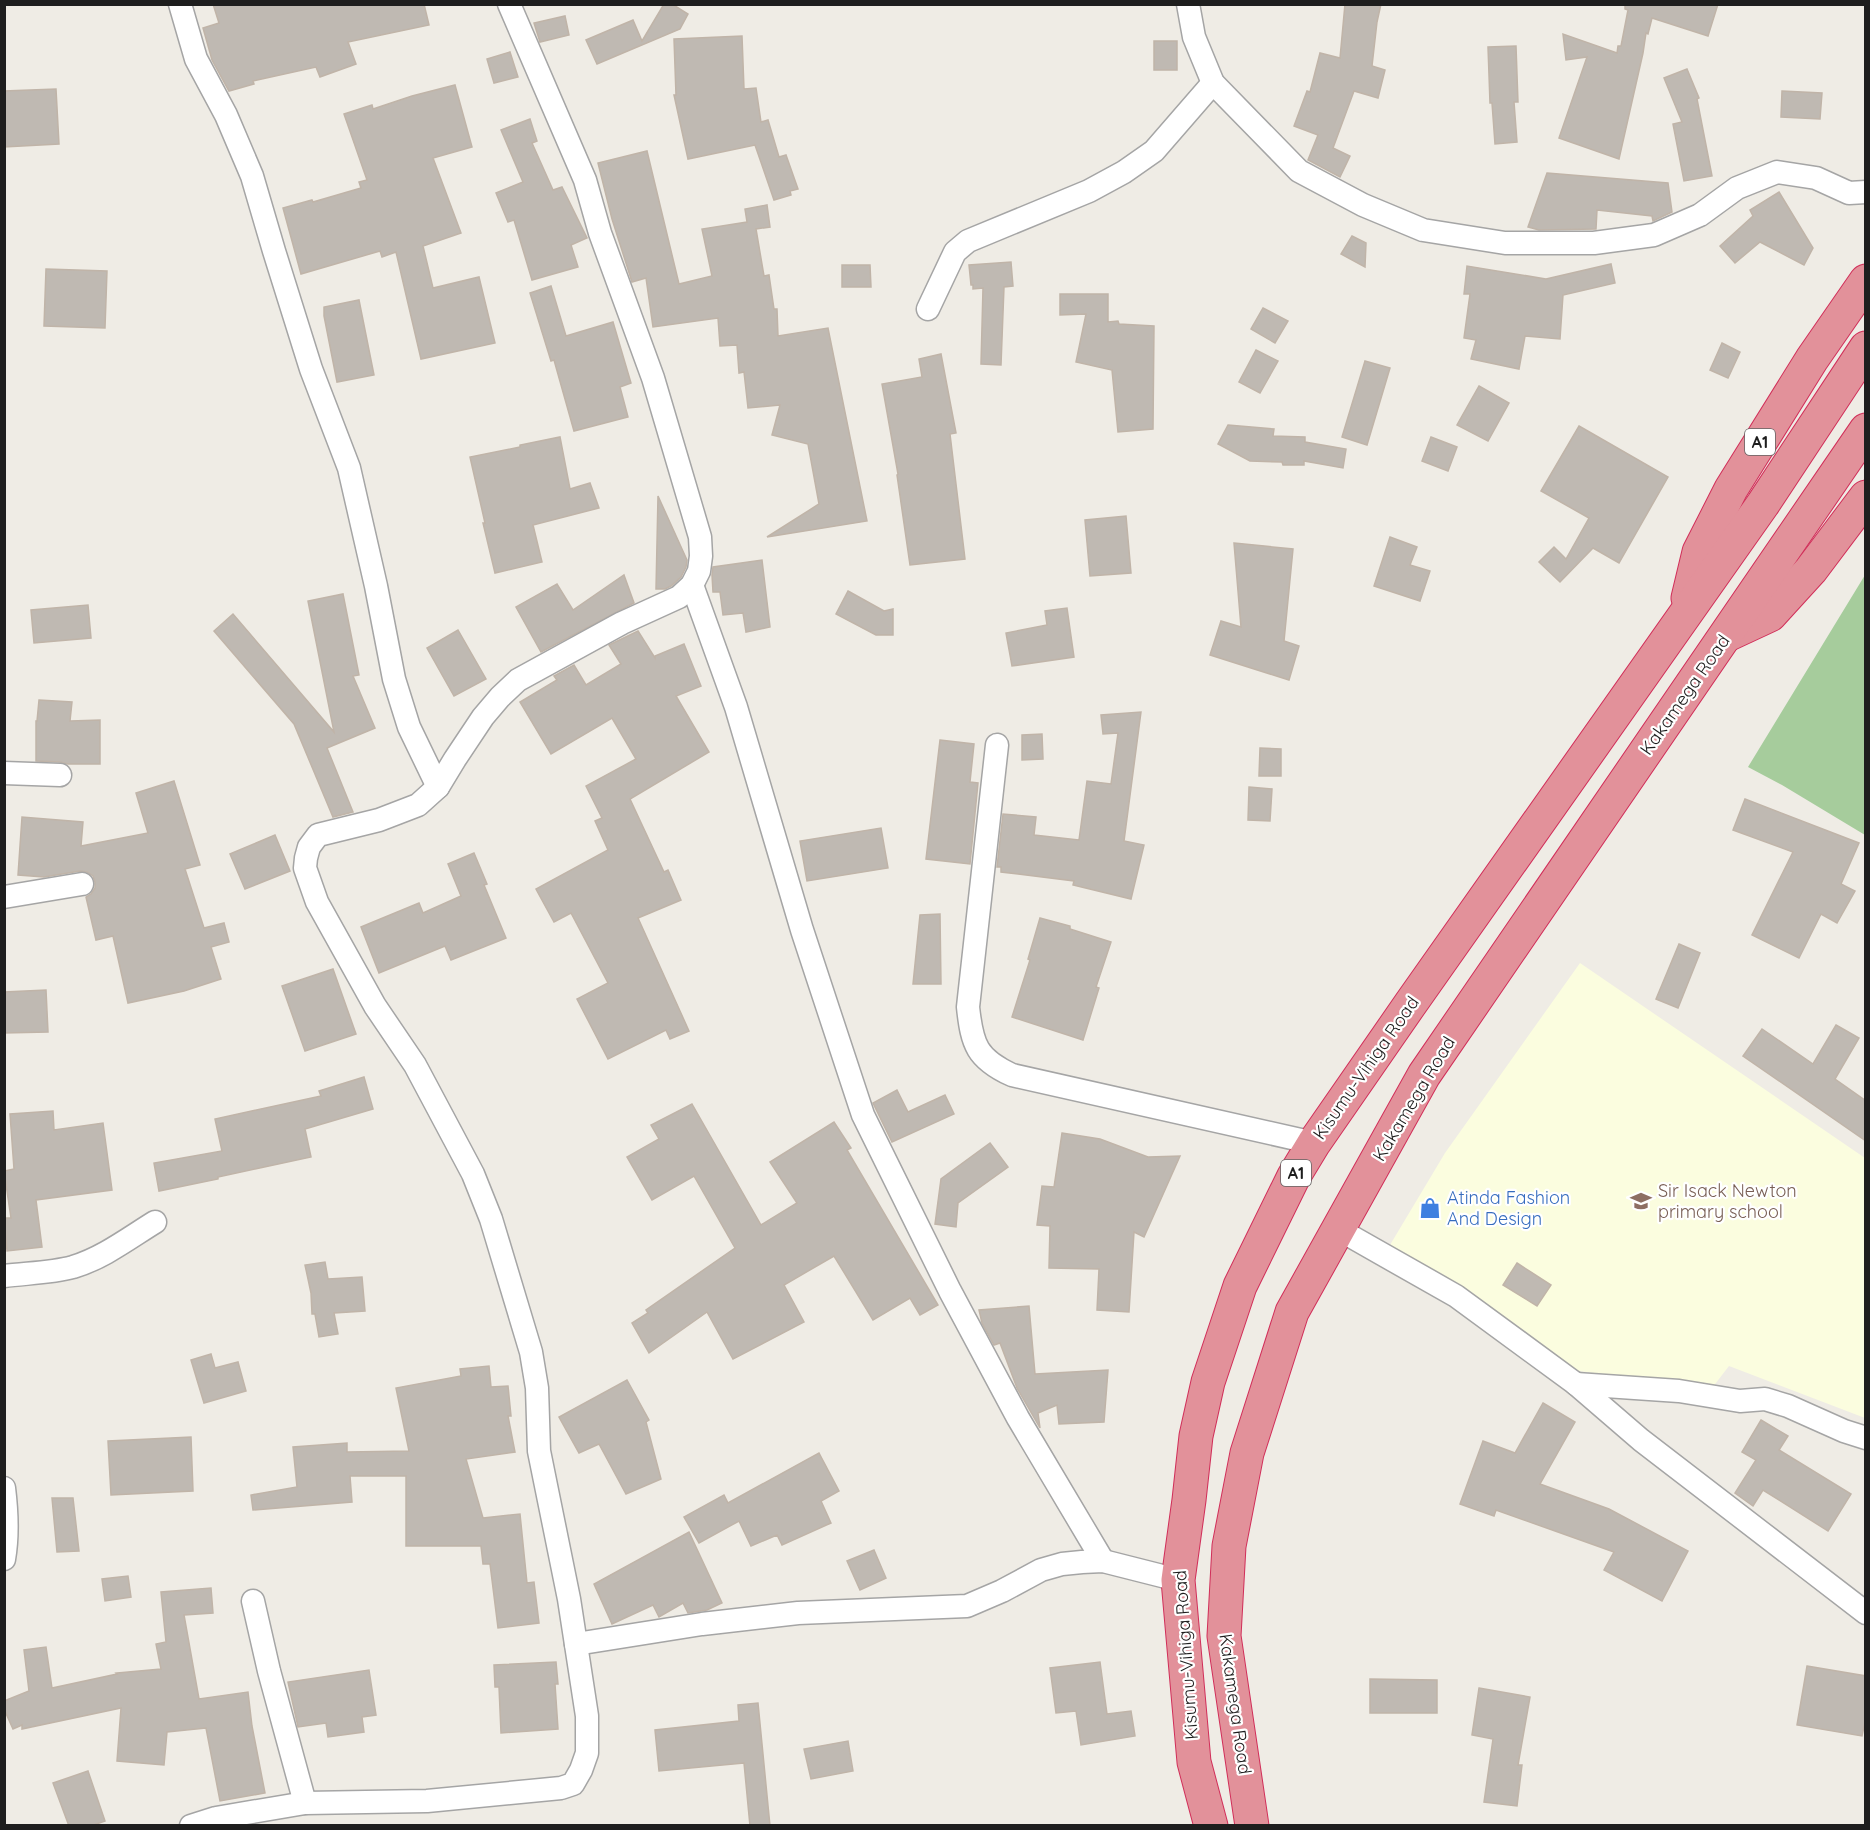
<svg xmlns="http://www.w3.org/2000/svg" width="1870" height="1830" font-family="Quicksand,sans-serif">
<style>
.education{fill:#fbfddf}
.forest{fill:#a6cc9c}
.building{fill:#bfb9b2;stroke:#c0b4a8;stroke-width:1.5}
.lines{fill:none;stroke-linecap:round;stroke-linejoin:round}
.street-casing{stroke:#a5a5a5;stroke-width:25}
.highway-casing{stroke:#d12e59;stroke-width:35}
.street{stroke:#fff;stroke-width:22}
.highway{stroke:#e2919a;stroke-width:33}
.labels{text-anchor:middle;stroke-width:4.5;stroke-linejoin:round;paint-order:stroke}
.shield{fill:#fff;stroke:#626262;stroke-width:1.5}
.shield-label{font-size:16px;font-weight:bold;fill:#1e1e1e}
.street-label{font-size:18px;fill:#1e1e1e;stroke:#fff}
.education-label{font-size:18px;fill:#785e54;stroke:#fff;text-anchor:start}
.shop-label{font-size:18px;fill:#366cbe;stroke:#fff;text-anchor:start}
</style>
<rect width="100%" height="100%" fill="#efece5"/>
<!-- education -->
<path class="education" d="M1580,963l285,195v260l-136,-52 -17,22 -141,-18 -181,-125 55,-92z"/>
<!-- forest -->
<path class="forest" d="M1865,575v260l-83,-50 -34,-18z"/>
<!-- building -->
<g class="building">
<path d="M213,4h211l5,21 -81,17 8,22 -36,13 -4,-10 -63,14 1,3 -25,7 -17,-31 -9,-32 16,-5z"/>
<path d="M664,4h8l16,10 -8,15 -83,35 -11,-24 47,-20 9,21z"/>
<path d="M1345,4h36l-4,18 -5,44 13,4 -7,28 -24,-7 -21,57 17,8 -10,21 -32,-17 10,-25 -24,-9 13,-35 3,1 10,-39 20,5z"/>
<path d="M1625,4h93l-10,32 -56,-18 -4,16 -2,-1 -3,20 -24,106 -60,-21 28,-81 -21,3 -3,-26 54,19 1,-7h3l7,-36 -3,-1z"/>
<path d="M565,16l4,19 -29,7 -6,-19z"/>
<path d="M742,36l2,53 12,-1 5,34 7,-2 11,37 7,-2 12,34 -8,2 1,4 -17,5 -19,-55 -67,14 -14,-64h2l-2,-56z"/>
<rect x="1154" y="41" width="23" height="29"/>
<path d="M1516,46l2,56h-4l3,40 -22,2 -3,-41h-2l-2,-56z"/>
<path d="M510,52l8,25 -24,6 -7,-24z"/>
<path d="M1687,69l12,29 -2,1 15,77 -28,5 -11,-57 9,-2 -18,-44z"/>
<path d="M455,85l17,62 -39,11 28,75 -38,13 10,42 46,-11 16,66 -74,16 -25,-107 -14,5 -2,-6 -79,23 -18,-66 29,-8 1,2 48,-14 -2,-6 8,-2 -23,-66 28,-9 1,4 39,-13z"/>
<path d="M56,89l3,55 -55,3v-56z"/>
<path d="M1782,91l40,2 -2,26 -39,-2z"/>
<path d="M530,119l7,22 -5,2 21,47 9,-3 25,51 -16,7 7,22 -46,13 -18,-60 -6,2 -12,-29 27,-11 -22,-52z"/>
<path d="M647,151l32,133 33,-8 -10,-47 45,-7 -2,-13 22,-4 3,22 -14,2 8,47 5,-1 5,34h3l1,27 50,-8 39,193 -100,16 52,-33 -11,-60 -36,-9 8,-30 -32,3 -4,-36 -5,1 -2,-28 -17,1 -2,-28 -65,9 -7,-49 -14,4 -20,-63 -14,-56z"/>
<path d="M1547,173l121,10 4,29 -19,9 -1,-5 -55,-6 -1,19 -57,1 -11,-3z"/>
<path d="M1779,192l34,56 -9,17 -44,-23 -25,21 -15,-17 33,-30 -3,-6z"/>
<path d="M1352,236l14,7 -1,24 -24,-13z"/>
<path d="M1011,262l2,24 -9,1 -3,78 -20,-1 2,-76 -10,1v-4h-2l-2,-20z"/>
<path d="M1611,264l4,19 -52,12 -3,44 -35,-3 -6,33 -48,-10 5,-19 -12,-2 6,-44h-6l3,-28 79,13z"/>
<path d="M842,265h28l1,22h-29z"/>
<path d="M46,269l61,2 -2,57 -61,-2z"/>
<path d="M551,286l15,50 47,-14 18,61 -11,4 8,30 -54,14 -20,-71 -3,1 -21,-68z"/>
<path d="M1060,294h48v28l10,-1 1,3 35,2 -1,103 -35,3 -6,-62 -36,-8 10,-48 -26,1z"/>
<path d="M359,300l15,75 -37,7 -13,-66v-9z"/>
<path d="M1263,308l25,13 -13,22 -24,-14z"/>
<path d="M1722,343l18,9 -12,26 -18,-8z"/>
<path d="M1256,350l22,11 -18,32 -21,-11z"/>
<path d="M941,354l15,79 -6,1 15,125 -55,6 -13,-90 1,-1 -16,-90 40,-7 -3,-18z"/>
<path d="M1365,361l25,7 -23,77 -25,-8z"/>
<path d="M1479,386l30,17 -21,38 -31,-16z"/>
<path d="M1228,425l46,4 -1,7 32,1v5l41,7 -3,19 -39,-7v4h-21l-1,-3 -32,-1 -32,-17z"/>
<path d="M1579,426l89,51 -49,86 -26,-15 -33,34 -21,-20 15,-15 12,12 23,-41 -48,-27z"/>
<path d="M560,437l10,52 20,-6 9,25 -66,17 9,37 -47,11 -12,-50h2l-15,-66 50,-10v-2z"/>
<path d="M1431,437l26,10 -9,24 -26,-10z"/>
<path d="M658,496l29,64 -1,7 -5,10 -10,9 -6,3h-9z"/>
<path d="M1126,516l5,57 -41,3 -5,-56z"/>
<path d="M1390,537l27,10 -7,18 20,6 -10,30 -46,-15z"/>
<path d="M1234,543l59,6 -9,92 15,5 -10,34 -79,-25 11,-34 20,6z"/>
<path d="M762,560l8,67 -24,5 -3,-19 -20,2 -3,-23h-7l-1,-17 1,-8z"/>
<path d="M624,575l10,28 -93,49 -25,-45 41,-23 16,26z"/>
<path d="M848,591l36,20 9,-2v26h-17l-40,-21z"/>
<path d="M343,594l16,81 -6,1 22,52 -48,20 26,64 -20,5 -39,-93 -80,-93 19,-17 101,118 -26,-131z"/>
<path d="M88,605l3,33 -57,5 -3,-33z"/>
<path d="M1067,608l7,49 -62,9 -6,-33 41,-8 -2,-14z"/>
<path d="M458,630l28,49 -32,17 -27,-48z"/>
<path d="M638,631l17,27v-2l29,-12 17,42 -25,10 33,56 -79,47 34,73 4,-2 13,30 -43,18 51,113 -19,8 -4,-9 -58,29 -31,-60 31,-16 -37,-70 -17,9 -18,-33 72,-39 -13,-29 7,-3 -16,-32 50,-27 -24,-41 -61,36 -31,-52 37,-22 -3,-4 20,-11 12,20 35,-21 -12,-19z"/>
<path d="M39,700l33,2 -2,19 30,-1v44h-32l-8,-2 -24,-1v-40h1z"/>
<path d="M1141,712l-17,129 20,4 -13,54 -58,-14 1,-4 -73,-9v-5h-4l6,-53 33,3 -2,18 45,5 8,-59 24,3 7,-51 -15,1 -2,-19z"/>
<path d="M1042,734l1,25 -21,1v-25z"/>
<path d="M940,740l34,4 -4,38 8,1 -8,81 -44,-5z"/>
<path d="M1260,748l21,1v27h-22z"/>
<path d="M174,781l26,84 -15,4 19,59 20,-5 5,19 -18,5 10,32 -37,12 -56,12 -15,-67 -17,4 -10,-43 5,-3 4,-6v-6l-2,-6 -6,-4 -7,-1 -36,6 -26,-2 4,-58 61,5 -2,24 67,-13 -12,-40z"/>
<path d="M1249,787l23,2 -2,32 -22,-1z"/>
<path d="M1745,799l114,44 -18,41 14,7 -18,32 -16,-9 -22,44 -47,-23 41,-83 -60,-22z"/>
<path d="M881,828l7,40 -81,13 -7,-40z"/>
<path d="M275,835l15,36 -45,18 -15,-35z"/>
<path d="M474,853l13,31 -3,1 22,53 -55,22 -6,-14 -66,27 -18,-46 58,-24 4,10 38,-17 -13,-32z"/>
<path d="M940,914l1,70h-28l7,-69z"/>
<path d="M1040,918l30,8v3l41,13 -15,45 3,1 -16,52 -71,-23 18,-57 -2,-1z"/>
<path d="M1679,944l21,9 -22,55 -22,-9z"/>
<path d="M333,969l23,65 -51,17 -23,-65z"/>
<path d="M46,990l2,42 -44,1v-41z"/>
<path d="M1836,1025l23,13 -24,41 31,22v40l-123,-85 19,-27 51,35z"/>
<path d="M364,1077l9,32 -68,20 6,28 -93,20v2l-59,12 -5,-28 68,-12 -7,-32 106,-23 -2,-5z"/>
<path d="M897,1090l11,22 37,-17 9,19 -62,28 -19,-39z"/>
<path d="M692,1104l69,121 36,-22 -27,-41 64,-40 17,26 -4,2 91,155 -18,10 -10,-17 -37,22 -39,-64 -50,29 20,37 -71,37 -26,-47 -58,41 -17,-30 16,-10 -2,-3 89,-62 -41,-72 -42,24 -25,-43 32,-18 -8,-14z"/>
<path d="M53,1111l1,19 49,-7 9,67 -76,10 6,47 -35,4 -3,-33h7l-7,-47 10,-2 -4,-55z"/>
<path d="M1062,1133l38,6 48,18 32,-1 -36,81 -10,-5 -5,80 -32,-2 2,-41 -50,-1 1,-42 -13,-1 5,-39 12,1z"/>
<path d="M990,1143l18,24 -50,36 -2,24 -21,-3 6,-45z"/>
<path d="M325,1262l3,17 34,-2 3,34 -31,2 4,21 -19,3 -4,-23h-3l-1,-21 -6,-28z"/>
<path d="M1517,1263l34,22 -14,21 -34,-21z"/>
<path d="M1029,1306l6,68 73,-4 -4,52 -45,2 -2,-19 -19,8 2,15 -23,-40 -17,-45 -6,2 -12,-22 -3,-13z"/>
<path d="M211,1354l4,14 23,-6 8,29 -42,12 -13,-43z"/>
<path d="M489,1366l2,21 17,-1 3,30h-3l7,36 -49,7 17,59 37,-4 7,69 7,-1 5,41 -41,5 -8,-64h-7l-2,-18h-75v-70h-56l2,26 -99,8 -2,-15 46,-8 -4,-40 54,-4v9l62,-1 -13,-63 65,-12 -1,-7z"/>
<path d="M627,1380l22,40 -3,2 15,57 -35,15 -27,-50 -20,9 -20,-36z"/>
<path d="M1543,1403l32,19 -35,62 69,25 79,42 -26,50 -58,-31 10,-18 -118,-42 -2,6 -34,-12 23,-63 32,12z"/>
<path d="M1761,1420l27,16 -9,14 72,44 -23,37 -65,-41 -10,16 -18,-13 21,-33 -14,-8z"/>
<path d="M191,1437l2,54 -82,4 -3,-54z"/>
<path d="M819,1453l20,38 -18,10 10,22 -49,22 -5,-10 -26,11 -12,-25 -40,22 -15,-26 40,-22 4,8z"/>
<path d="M52,1498h21l6,53 -22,1z"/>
<path d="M689,1532l33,71 -15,7 -19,3 -5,-10 -24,14 -6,-12 -41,19 -18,-40z"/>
<path d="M874,1550l12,28 -26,12 -13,-29z"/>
<path d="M128,1576l3,21 -26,4 -3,-22z"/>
<path d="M211,1588l2,25 -29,2 15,84 49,-7 4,34 13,67 -45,8 -14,-73 -39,4 -3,33 -47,-4 4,-53 -99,21v-4l-9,4 -9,-20v-8l25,-10 -5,-41 22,-3 6,41 65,-14 -1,-1 45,-4 -5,-25 10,-2 -5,-50z"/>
<path d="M556,1662l2,22h-3l3,45 -57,4 -2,-46h-4l-1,-22z"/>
<path d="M1100,1662l7,52 24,-3 4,25 -54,9 -5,-34 -20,2 -6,-45z"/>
<path d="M1807,1666l59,10v42l-4,18 -65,-11z"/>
<path d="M369,1670l7,45 -14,2 2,15 -36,5 -2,-14 -28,4 -10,-45z"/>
<path d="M1370,1679l67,1v33h-67z"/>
<path d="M1479,1688l51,9 -12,68h4l-5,41 -33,-4 9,-63 -21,-4z"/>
<path d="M758,1703l12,123h-20l-6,-63 -85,8 -4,-41 84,-9 -1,-16z"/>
<path d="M848,1741l5,30 -42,8 -7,-30z"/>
<path d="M88,1771l17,50 -14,5h-22l-16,-43z"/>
</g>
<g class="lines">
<defs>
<g id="street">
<path d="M180,4l16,55 30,56 26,61 22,75 37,118 38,99 27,118 18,93 15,48 29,60"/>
<path d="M1188,4l6,33 19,46 86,88 64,34 60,25 82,13h89l60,-8 46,-20 37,-27 40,-16 39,6 33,15 17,-1"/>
<path d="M928,309l27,-57 13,-11 121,-50 35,-19 30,-21 59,-68"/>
<path d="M692,585l44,122 66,223 61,185 87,176 68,127 85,143"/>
<path d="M997,745l-29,262c4,38 9,52 44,68l302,68"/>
<path d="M4,773l56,2"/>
<path d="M4,897l78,-13"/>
<path d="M1338,1229l118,67 120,88 65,56 225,173"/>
<path d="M4,1276c23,-3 47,-3 69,-9 30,-9 56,-29 82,-45"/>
<path d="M1576,1384l103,7 61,10 25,-2 23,7 56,25 22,7"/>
<path d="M4,1488c3,24 4,48 0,71"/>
<path d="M253,1601l16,70 36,132"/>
<path d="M576,1644l126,-20 96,-11 169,-7 35,-15 39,-21 21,-6 20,-2 21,-1 75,19"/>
<path d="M191,1826l25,-8 89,-15 122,-2 134,-13 12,-4 8,-14 6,-17v-37l-18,-117 -30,-148 -2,-63 -6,-36 -40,-133 -18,-45 -58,-109 -40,-59 -58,-104 -12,-34 1,-10 3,-11 9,-12 61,-15 39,-15 20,-18 17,-28 28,-42 17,-20 18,-17 104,-57 57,-26 13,-12 7,-14 2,-15 -1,-19 -47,-159 -53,-145 -15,-53 -76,-176"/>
</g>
<g id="highway">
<path d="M1688,598l11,-46 32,-63 81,-130 54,-78"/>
<path d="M1727,635l43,-20 41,-45 55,-73"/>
<path d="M1211,1826l-17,-64 -16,-182 11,-80 7,-64 12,-54 32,-96 54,-110 20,-33 97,-140 352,-499 103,-156"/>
<path d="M1252,1826l-28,-190 5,-90 18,-93 45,-141 132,-237 442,-645"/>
</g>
</defs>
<!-- street casing -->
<use href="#street" class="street-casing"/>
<!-- highway casing -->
<use href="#highway" class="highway-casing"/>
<!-- street -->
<use href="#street" class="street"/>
<!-- highway -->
<use href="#highway" class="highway"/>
</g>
<!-- icons -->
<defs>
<symbol id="school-bare" viewBox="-9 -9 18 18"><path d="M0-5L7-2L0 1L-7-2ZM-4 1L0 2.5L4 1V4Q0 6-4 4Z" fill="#8d6e63" stroke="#fff" stroke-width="2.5" paint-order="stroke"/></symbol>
<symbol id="shop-bare" viewBox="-9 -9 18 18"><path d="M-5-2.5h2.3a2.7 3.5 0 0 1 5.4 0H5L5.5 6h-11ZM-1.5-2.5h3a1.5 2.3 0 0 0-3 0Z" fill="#3f7fe0" stroke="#fff" stroke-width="2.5" paint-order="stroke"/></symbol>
</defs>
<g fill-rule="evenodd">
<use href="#school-bare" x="1626" y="1186" width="30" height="30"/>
<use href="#shop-bare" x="1415" y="1193" width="30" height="30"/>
</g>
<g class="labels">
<!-- shield labels -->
<g class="shield">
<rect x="1745" y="429" width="30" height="26" rx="4.5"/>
<rect x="1281" y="1160" width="30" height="26" rx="4.5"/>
</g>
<g class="shield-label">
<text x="1760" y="448">A1</text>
<text x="1296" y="1179">A1</text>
</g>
<!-- street labels -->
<g class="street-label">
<text transform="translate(1685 695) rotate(-55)" y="6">Kakamega Road</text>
<text transform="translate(1366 1068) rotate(-55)" y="6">Kisumu-Vihiga Road</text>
<text transform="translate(1414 1099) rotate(-59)" y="6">Kakamega Road</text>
<text transform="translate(1186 1655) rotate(-94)" y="6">Kisumu-Vihiga Road</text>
<text transform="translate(1235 1704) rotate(82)" y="6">Kakamega Road</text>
</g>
<!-- education labels -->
<g class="education-label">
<text x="1658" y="1197">Sir Isack Newton<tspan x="1658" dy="21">primary school</tspan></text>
</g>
<!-- shop labels -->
<g class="shop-label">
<text x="1447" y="1204">Atinda Fashion<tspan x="1447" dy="21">And Design</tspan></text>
</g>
</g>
<!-- border -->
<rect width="1870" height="1830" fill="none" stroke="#1e1e1e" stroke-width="12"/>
</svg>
